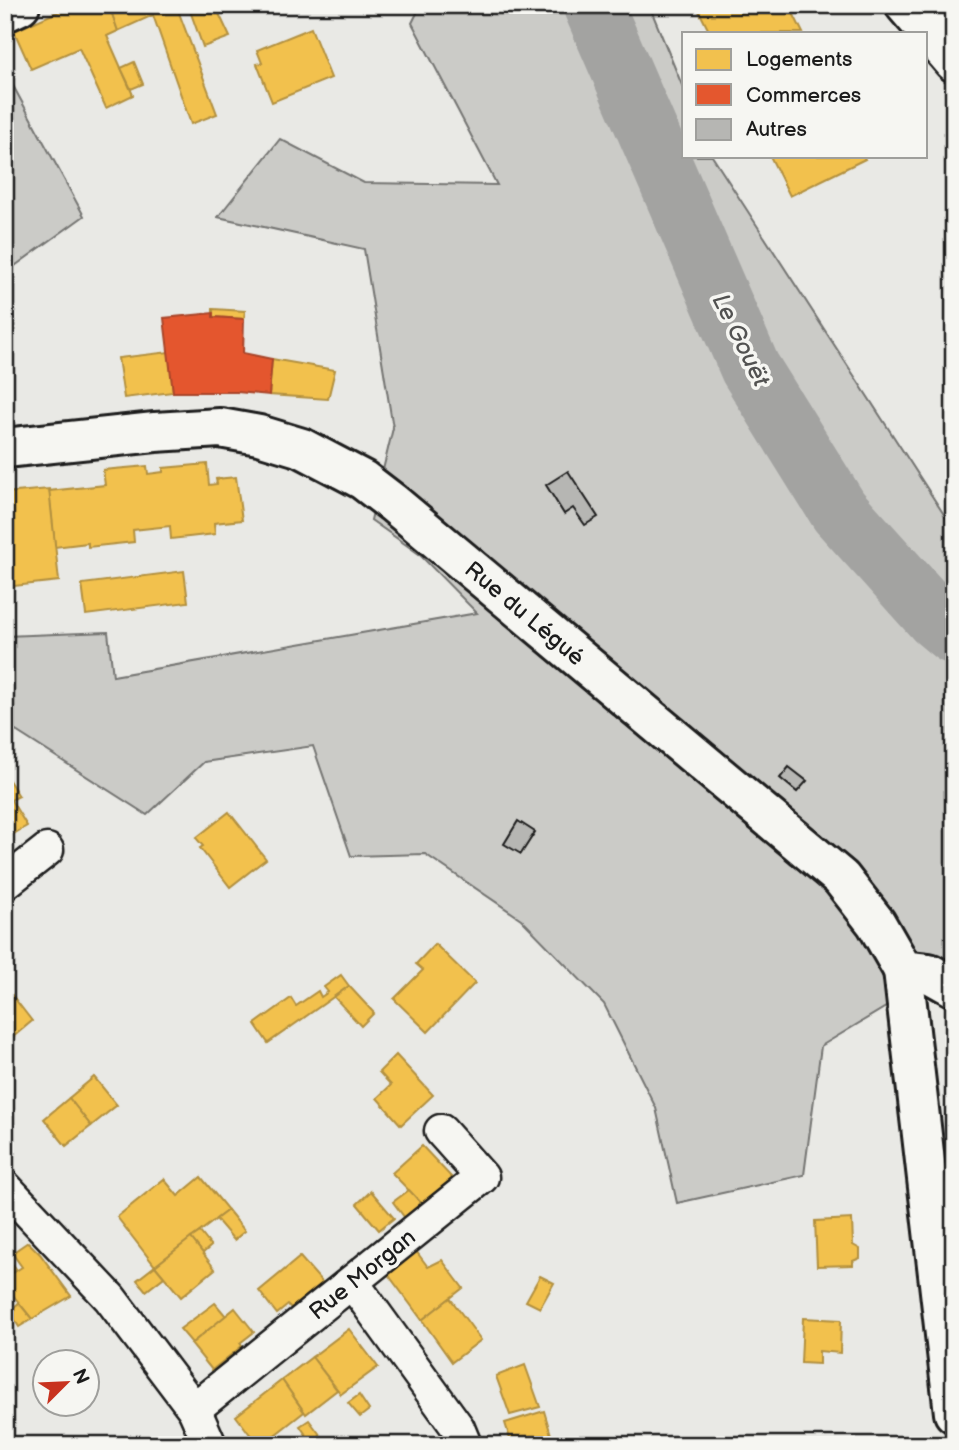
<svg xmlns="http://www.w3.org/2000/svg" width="959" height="1450" font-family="'Balsamiq Sans',sans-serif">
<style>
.green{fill:#cbcbc7;stroke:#747472;stroke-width:2}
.homes{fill:#f2c14e;stroke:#b2903f;stroke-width:2}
.shops{fill:#e4572e;stroke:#a84529;stroke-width:2}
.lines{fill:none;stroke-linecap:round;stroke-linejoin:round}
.river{stroke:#a3a3a1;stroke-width:61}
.building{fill:#b6b6b3;stroke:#1c1c1c;stroke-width:2}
.minor-casing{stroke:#1c1c1c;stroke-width:37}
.tertiary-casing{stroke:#1c1c1c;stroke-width:44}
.secondary-casing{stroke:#1c1c1c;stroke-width:44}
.minor{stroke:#f6f6f2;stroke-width:32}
.tertiary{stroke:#f6f6f2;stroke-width:38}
.secondary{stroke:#f6f6f2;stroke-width:38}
.labels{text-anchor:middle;stroke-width:7;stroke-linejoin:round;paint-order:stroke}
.street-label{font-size:23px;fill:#1c1c1c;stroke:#f6f6f2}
.water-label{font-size:24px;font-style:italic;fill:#525251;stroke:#f6f6f2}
</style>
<rect width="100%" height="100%" fill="#e9e9e5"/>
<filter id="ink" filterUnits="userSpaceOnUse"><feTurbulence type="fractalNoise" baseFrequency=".0143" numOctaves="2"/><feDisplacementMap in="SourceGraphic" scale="14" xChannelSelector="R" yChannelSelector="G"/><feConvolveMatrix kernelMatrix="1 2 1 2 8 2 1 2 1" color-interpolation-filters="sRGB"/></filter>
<g filter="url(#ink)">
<!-- green -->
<g class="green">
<path d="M421,5h228l35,85v66h28l242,374v436l-133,80 -17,129 -127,28 -21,-95 -52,-104 -83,-85 -96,-65 -74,2 -38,-110 -109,16 -57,53 -142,-91v-88l103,-4 5,44 364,-63 -58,-59 -48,-34 22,-92 -29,-179 -146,-32 62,-78 84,44 133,2 -85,-162z"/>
<path d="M5,71l79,145 -79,57z"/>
</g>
<!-- homes -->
<g class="homes">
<path d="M73,5h36l9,26 -11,5 26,59 -27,13 -27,-60 -48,21 -17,-38z"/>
<path d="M109,5h67l41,109 -26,10 -38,-109 -35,16z"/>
<path d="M188,5h27l15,32 -27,10z"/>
<path d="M696,5h93l14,28h-93z"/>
<path d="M311,28l20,50 -59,24 -15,-38 5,-1 -5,-13z"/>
<path d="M134,62l9,22 -12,5 -10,-21z"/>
<path d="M770,156h93l2,3 -75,37z"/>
<path d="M213,309l32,2 -1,8 -31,-2z"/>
<path d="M169,352l4,40 -49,6 -6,-40z"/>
<path d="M272,359l63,11 -7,29 -59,-4z"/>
<path d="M207,464l2,21 8,-1 -1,-5 20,-2 6,43 -28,3 1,11 -44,5 -1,-13 -37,4 1,12 -46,5v-4l-33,4 -6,-56 56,-6 -2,-15 44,-4 1,8 15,-2v-4z"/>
<path d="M49,489l10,92 -54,6v-94z"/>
<path d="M184,571l4,31 -102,13 -4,-31z"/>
<path d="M5,774l14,22 -8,4 16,26 -22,13z"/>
<path d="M229,812l37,47 -36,28 -30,-39 3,-2 -7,-8z"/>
<path d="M435,944l40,39 -47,49 -34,-33 29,-29 -7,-6z"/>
<path d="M341,975l8,11 -81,57 -13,-19 36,-26 5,8 22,-15 3,6 7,-5 -4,-5z"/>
<path d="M5,986l27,35 -19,16 -4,-5 -4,4z"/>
<path d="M349,986l25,27 -13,13 -27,-29z"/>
<path d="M396,1055l37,40 -32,30 -24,-27 14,-13 -12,-13z"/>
<path d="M94,1077l23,28 -26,21 -22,-28z"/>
<path d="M69,1098l22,28 -25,20 -22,-27z"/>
<path d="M422,1146l32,34 -32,24 -30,-31z"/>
<path d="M201,1177l27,33 -73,56 -38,-49 47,-38 14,17z"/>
<path d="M409,1190l13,14 -17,14 -12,-16z"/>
<path d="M371,1191l23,27 -15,12 -22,-26z"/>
<path d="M228,1210l17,21 -11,9 -18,-21z"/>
<path d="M852,1219l1,26 7,4v9l-7,3v4l-36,1 -2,-45z"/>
<path d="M200,1232l11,14 -8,7 -12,-15z"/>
<path d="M191,1238l24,31 -34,28 -26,-31z"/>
<path d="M28,1242l12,12 31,42 -39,23 -27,-34v-7l17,-11 -10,-14z"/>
<path d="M416,1251l12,16 14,-7 21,28 -41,32 -35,-47z"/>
<path d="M5,1254l12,16 -12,8z"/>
<path d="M300,1257l23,26 -32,25 -3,-3 -11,9 -18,-23z"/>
<path d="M155,1266l9,11 -18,14 -9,-11z"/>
<path d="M540,1276l14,7 -14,25 -14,-7z"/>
<path d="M450,1298l31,42 -29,22 -30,-42z"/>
<path d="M19,1303l13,16 -13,8 -10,-16z"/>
<path d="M215,1303l11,13 -34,27 -12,-14z"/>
<path d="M235,1308l19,24 -14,11 2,3 -30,24 -21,-26z"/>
<path d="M803,1318l38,2 -1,33 -21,-2v13l-18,-1z"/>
<path d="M349,1329l29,38 -37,27 -29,-37z"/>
<path d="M312,1357l25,33 -31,24 -24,-34z"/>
<path d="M525,1365l15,42 -30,8 -14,-39z"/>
<path d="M282,1380l22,32 -42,33h-4l-22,-29z"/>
<path d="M359,1395l10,15 -9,7 -12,-14z"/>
<path d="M544,1411l10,34h-38l-1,-4 -4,1 -6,-19z"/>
<path d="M309,1420l15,20 -11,5 -13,-19z"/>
</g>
<!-- shops -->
<path class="shops" d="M213,313v4l31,2 -1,34 29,6 -3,36 -32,-3h-64l-9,-74z"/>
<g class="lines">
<!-- river -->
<path class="river" d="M593,5l157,363 89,143 97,108 18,15"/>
</g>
<!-- building -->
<g class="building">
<path d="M568,471l30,46 -13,8 -12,-17 -9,6 -18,-29z"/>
<path d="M789,767l18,14 -10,11 -17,-14z"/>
<path d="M518,821l17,11 -14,22 -17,-10z"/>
</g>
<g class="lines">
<defs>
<g id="minor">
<path d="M5,883l42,-33"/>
<path d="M5,1187l105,111 84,111 16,36"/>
<path d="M352,1282l106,146 7,17"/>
<path d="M194,1409l288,-232 -41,-46"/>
</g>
<g id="tertiary">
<path d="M905,5l49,57"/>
<path d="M947,5l7,7"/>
<path d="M5,12l15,-7"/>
<path d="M5,448l150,-16 65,-4 39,7 43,13 61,32 30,23 448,375 35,45 27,47 26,3 25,14"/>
</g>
<path id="secondary" d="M903,970l51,443"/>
</defs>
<!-- minor casing -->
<use href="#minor" class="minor-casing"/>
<!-- tertiary casing -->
<use href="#tertiary" class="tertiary-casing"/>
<!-- secondary casing -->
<use href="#secondary" class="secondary-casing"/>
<!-- minor -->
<use href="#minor" class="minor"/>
<!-- tertiary -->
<use href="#tertiary" class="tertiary"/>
<!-- secondary -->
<use href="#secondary" class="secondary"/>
</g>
</g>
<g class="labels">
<!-- street labels -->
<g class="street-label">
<text transform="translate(525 613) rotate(40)" y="8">Rue du Légué</text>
<text transform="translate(362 1274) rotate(-39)" y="8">Rue Morgan</text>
</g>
<!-- water labels -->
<g class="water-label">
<text transform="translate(741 340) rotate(64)" y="8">Le Gouët</text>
</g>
</g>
<!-- margin -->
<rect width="959" height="1450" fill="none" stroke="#f6f6f2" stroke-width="28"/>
<rect x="14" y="14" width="931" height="1422" fill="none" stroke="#1c1c1c" stroke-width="2.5" filter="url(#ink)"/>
<!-- legend -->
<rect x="682" y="32" width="245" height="126" fill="#f6f6f2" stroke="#9f9f9c" stroke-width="2"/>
<rect x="696" y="49" width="35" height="21" fill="#f2c14e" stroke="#9f9f9c" stroke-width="2"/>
<text x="746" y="66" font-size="21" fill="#1c1c1c">Logements</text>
<rect x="696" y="84" width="35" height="21" fill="#e4572e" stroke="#9f9f9c" stroke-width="2"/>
<text x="746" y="102" font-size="21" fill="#1c1c1c">Commerces</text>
<rect x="696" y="119" width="35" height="21" fill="#b6b6b3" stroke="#9f9f9c" stroke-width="2"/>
<text x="746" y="136" font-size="21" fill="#1c1c1c">Autres</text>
<!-- north arrow -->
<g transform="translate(66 1383) rotate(66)"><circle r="33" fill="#f6f6f2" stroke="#9f9f9c" stroke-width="2"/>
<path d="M0-5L12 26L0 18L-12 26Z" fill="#c8321e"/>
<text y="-10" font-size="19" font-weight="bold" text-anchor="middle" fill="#1c1c1c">N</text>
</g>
</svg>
